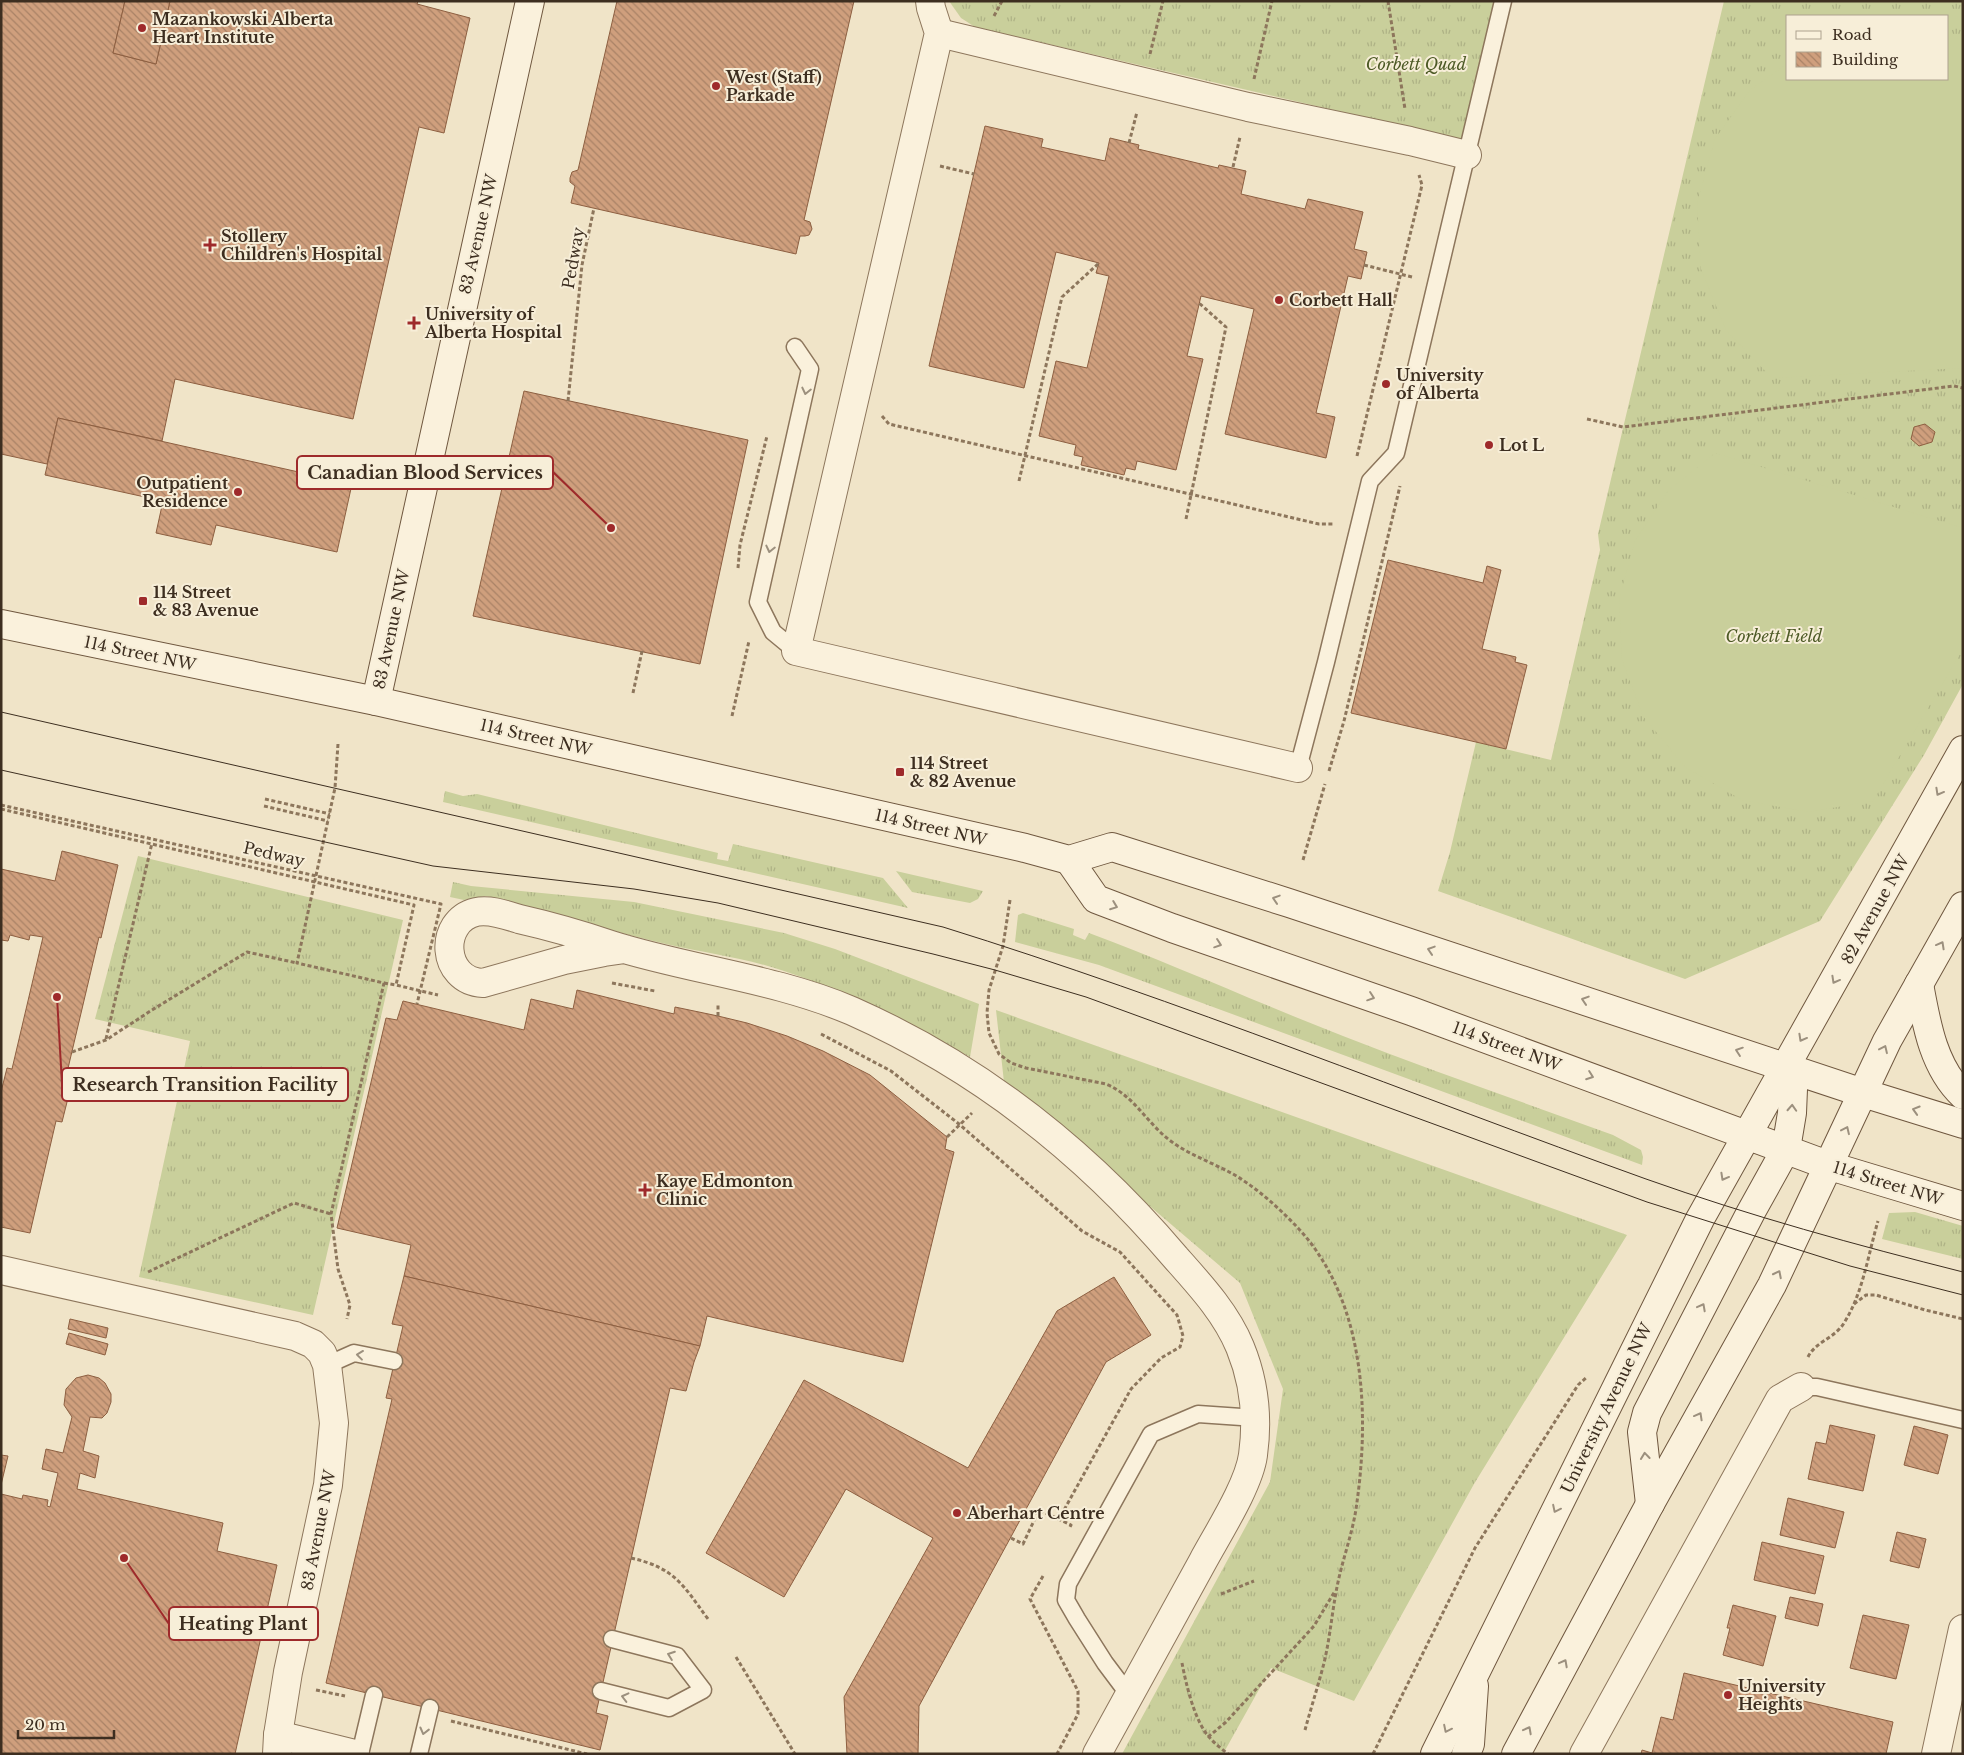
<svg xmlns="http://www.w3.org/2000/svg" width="1964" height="1755" font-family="'Libre Baskerville',serif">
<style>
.grass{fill:url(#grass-tufts);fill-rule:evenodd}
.garden{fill:#c9cf9b}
.building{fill:url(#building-back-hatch);stroke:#8d5f41}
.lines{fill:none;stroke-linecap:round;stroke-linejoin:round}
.lane-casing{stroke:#8d765c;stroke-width:19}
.street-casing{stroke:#8d765c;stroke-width:30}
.secondary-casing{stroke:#6f573f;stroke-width:30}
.path{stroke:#8d765c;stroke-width:3;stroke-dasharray:4 2.5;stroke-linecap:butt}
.lane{stroke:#faf1dc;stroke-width:16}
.street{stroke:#faf1dc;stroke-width:28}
.secondary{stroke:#faf1dc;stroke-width:28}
.tram{stroke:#3d2e20;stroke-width:1}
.path-bridge{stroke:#8d765c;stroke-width:3;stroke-dasharray:4 2.5;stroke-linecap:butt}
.oneway{stroke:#9c907e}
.poi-dot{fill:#9e2a2b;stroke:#f7eed8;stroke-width:2}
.labels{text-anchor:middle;stroke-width:4;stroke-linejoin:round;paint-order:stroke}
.poi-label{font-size:16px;font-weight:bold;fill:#3d2e20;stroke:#f7eed8;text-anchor:start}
.park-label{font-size:16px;font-style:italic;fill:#4d5a26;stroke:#f7eed8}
.street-label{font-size:16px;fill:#3d2e20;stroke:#f7eed8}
.leader{fill:none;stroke:#9e2a2b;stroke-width:2}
.callout-dot{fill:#9e2a2b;stroke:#f7eed8;stroke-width:2}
.callout{fill:#f7eed8;stroke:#9e2a2b;stroke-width:2}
.callout-label{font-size:18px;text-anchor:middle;font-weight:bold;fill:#3d2e20}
</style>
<defs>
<pattern id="grass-tufts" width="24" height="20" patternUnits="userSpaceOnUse" patternTransform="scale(1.25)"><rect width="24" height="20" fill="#c9cf9b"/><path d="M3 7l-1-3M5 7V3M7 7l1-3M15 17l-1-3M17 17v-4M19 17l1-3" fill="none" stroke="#aeb285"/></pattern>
<pattern id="building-back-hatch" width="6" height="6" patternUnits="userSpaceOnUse" patternTransform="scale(1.25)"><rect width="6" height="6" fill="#cf9f7d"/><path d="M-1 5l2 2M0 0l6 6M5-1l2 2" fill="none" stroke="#a98266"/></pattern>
</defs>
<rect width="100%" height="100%" fill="#f0e4c8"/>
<!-- grass -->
<g class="grass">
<path d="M949,1h545l-31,139 -488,-113 -14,-9z"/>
<path d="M1724,1h239v683l-39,71 -104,166 -135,58 -247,-88 12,-39 26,-110 75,18 49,-210 -2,-16zM1788,16h160v63h-160z"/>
<path d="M445,791l18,5 14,-2 241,59 -1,6 11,2 5,-17 150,34 25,30 -465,-106z"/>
<path d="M138,856l265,64 -90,395 -174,-38 51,-236 -95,-22z"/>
<path d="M896,871l87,20 -5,8 -8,4 -58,-11z"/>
<path d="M453,882l18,4 163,16 150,31 51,16 144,55 -9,53c-60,-33 -120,-64 -186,-86 -38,-13 -79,-18 -118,-27 -55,-13 -110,-30 -165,-45l-15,-3 -22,4 -14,-3z"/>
<path d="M1023,913l51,16 -1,6 12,5 4,-7c86,32 169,70 254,103 89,35 180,66 270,99l28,15 2,7 -1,8 -543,-200 -84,-23 3,-27z"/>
<path d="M996,1010l631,225 -153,249 -120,217 -83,-33 -48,86h-101l148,-272 13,-93 -43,-106 -236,-201z"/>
<path d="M1915,1212l48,14v33l-81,-20 7,-26z"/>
</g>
<!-- garden -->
<g class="garden">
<path d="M1948,45l15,5v318l-191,10 -46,-48 -25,-61 -4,-66 18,-64 35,-49 38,-27v16h160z"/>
<path d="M1715,453l248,75v121l-90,152 -65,11 -66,-12 -57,-33 -42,-51 -21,-56 -3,-61 16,-58 33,-50z"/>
</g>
<!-- building -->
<g class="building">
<path d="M1,1h124l-12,52 43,11 14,-63h248l-1,3 53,14 -26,115 -25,-6 -66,292 -178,-40 -13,62 -104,-23 -11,46 -46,-10z"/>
<path d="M125,1h45l-14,63 -43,-11z"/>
<path d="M617,1h237l-50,219 6,2 2,7 -3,6 -4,1h-5l-4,18 -225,-51 4,-17 -5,-4v-4l2,-6 6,-2z"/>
<path d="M985,126l58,13 -2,8 64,14 5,-23 29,7 -1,4 80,19 1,-3 27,6 -5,23 64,15 3,-10 55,13 -9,37 13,3 -6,27 -13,-3 -32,137 19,4 -9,41 -101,-24 29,-125 -53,-13 -14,60 16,3 -27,111 -39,-9 -2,9 -9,-2 -2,7 -43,-10 2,-8 -9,-2 2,-10 -37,-9 17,-75 31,7 22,-92 -13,-3 3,-10 -43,-11 -32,136 -95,-22z"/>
<path d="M524,391l224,49 -48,224 -227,-48z"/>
<path d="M58,418l294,66 -15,68 -121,-27 -5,20 -55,-12 7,-32 -118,-26z"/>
<path d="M1925,424l10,8 -3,10 -13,4 -8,-7 3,-12z"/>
<path d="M1388,560l95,23 4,-17 14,4 -19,79 34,8 -1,5 12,3 -21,84 -155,-36z"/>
<path d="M62,851l56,14 -17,73 -2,-1 -34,144 7,1 -10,40 -6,-1 -26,112 -29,-6v-135l6,-24 5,1 31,-132 -13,-2 -1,5 -19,-5 -2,6 -7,-1v-71l54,12z"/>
<path d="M577,990l97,24 1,-7 43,9 29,7 40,13 36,15 47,24 77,62 -2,12 9,3 -51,210 -196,-46 -7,30 -296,-70 7,-31 -74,-17 49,-210 11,2 6,-19 121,29 7,-31 42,10z"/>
<path d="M404,1276l296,70 -6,16 -8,29 -16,-3 -74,325 12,3 -8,34 -274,-67 66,-284 -6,-1 17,-72 -11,-2z"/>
<path d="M1114,1277l37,58 -45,27 -187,344 -1,48h-71l-3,-57 89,-159 -87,-49 -62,108 -78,-44 98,-173 164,88 89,-157z"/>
<path d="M70,1319l38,9 -2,10 -38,-9z"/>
<path d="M69,1333l39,11 -3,11 -39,-11z"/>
<path d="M88,1375l11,3 6,5 6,11v8l-4,11 -5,5 -12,-1 -7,34 16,5 -4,22 -15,-5 -3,16 146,34 -6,28 60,14 -42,189h-234v-260l21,5 1,-4 25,5 -1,6 3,1 8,-34 -16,-4 4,-20 17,4 9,-36 -8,-12 2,-16 10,-11z"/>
<path d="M1830,1425l45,10 -12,56 -55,-12 8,-37 10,2z"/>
<path d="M1914,1426l34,9 -10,39 -34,-9z"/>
<path d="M1,1455l7,1 -7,29z"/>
<path d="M1788,1498l56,14 -9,36 -55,-13z"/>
<path d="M1897,1532l29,7 -7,29 -29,-7z"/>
<path d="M1762,1542l62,14 -9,38 -61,-14z"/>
<path d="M1790,1597l33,7 -5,22 -33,-8z"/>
<path d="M1733,1605l43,11 -13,50 -40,-11 7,-27h-3z"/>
<path d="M1863,1615l46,10 -13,54 -46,-11z"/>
<path d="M1684,1673l209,49 -7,32h-245l1,-4 10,3 9,-36 12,3z"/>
</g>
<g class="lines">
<defs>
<g id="lane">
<path d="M795,347l15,22 -52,233 15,30 23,19"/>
<path d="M1298,768l28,-106 44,-181 26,-28 107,-452"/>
<path d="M327,1365l27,-12 40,8"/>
<path d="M1801,1387h16l146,33"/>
<path d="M601,1691l68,17 34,-18 -26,-34 -65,-17"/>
<path d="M1129,1695l-24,-32 -28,-44 -11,-19 2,-16 83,-150 47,-20 58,4"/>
<path d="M360,1754l14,-59"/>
<path d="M419,1754l11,-46"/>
</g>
<g id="street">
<path d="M930,1l1,7 8,25 -143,618 502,117"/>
<path d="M939,33l309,74 162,34 57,14"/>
<path d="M625,949l-21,3 -40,8 -81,23c-42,-2 -45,-62 -7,-71 14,-3 30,3 43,7 31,7 62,16 92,26 79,25 164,33 241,66 126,56 235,142 324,247 24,27 50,55 64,89 14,34 18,72 13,108 -4,30 -35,78 -50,106 -35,64 -71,129 -106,193"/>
<path d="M1,1270l294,66 18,8 9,9 5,12 7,58 -6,62 -40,187 -10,63 -1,19"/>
<path d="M278,1735l77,19"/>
<path d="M1584,1754l196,-355 21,-12"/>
<path d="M1936,1754l27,-125"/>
</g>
<g id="secondary">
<path d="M1,624l375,77 649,147 44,12 43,-13 177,56 574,190 100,31"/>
<path d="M376,701l154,-700"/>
<path d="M1069,860l27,39 76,29 239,83 419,155 133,40"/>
<path d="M1919,984c7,38 14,83 44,111"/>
<path d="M1650,1504l-8,-72 5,-19 104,-201 35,-63 6,-36 1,-24 -8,-22"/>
<path d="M1435,1754l265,-535 263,-469"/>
<path d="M1466,1754l4,-10 4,-58"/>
<path d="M1516,1754l134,-250 122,-219 115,-244 76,-135"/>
</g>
</defs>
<!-- lane casing -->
<use href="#lane" class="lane-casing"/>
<!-- street casing -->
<use href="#street" class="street-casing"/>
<!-- secondary casing -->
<use href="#secondary" class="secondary-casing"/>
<!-- path -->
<g class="path">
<path d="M1388,1l17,108"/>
<path d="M994,16l8,-15"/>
<path d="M1150,54l13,-53"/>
<path d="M1254,79l18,-78"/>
<path d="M1129,143l8,-31"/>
<path d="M940,166l34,8"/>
<path d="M1233,167l7,-30"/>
<path d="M1364,265l48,12"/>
<path d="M568,401l14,-136 12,-57"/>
<path d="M882,416l7,8 430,100h15"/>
<path d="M1587,419l36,8 331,-41 9,2"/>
<path d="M1357,456l65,-271 -3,-10"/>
<path d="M1019,481l43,-184 37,-34"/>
<path d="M1186,519l40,-192 -27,-24"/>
<path d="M738,568l2,-23 27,-109"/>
<path d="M633,693l9,-42"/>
<path d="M732,716l17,-75"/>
<path d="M338,744l-3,44 -38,175 87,20 -53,231 7,55 12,36 -3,14"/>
<path d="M1329,771l15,-50 56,-235"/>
<path d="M265,799l65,15"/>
<path d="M264,806l64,15"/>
<path d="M1,809l413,96 -18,80 42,10"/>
<path d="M1303,860l22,-76"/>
<path d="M1010,900l-7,46 -14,44 -2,23 2,20 10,21 12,9 15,5 80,16c29,12 41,40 66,58 18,13 41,21 61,32 24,14 46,34 65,54 68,73 72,187 58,281 -4,26 -14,52 -19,78 -5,25 -7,51 -13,76 -6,23 -13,45 -19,67"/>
<path d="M384,983l12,2"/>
<path d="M612,983l43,8"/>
<path d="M718,1016v-13"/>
<path d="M821,1034l70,37 68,53 123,107 38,21 57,63 6,21 -3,11 -19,11 -30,31 -72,130"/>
<path d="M106,1039l46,-196"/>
<path d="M72,1052l34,-12 46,-30 95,-58 50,11"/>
<path d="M947,1137l25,-24"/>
<path d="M148,1272l146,-69 37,11"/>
<path d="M1854,1304l12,-9h10l49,15 38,9"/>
<path d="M1808,1357c7,-15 27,-19 36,-34 19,-30 24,-68 34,-102"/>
<path d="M1011,1538l12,6 16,-34 32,15 -1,2"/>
<path d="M631,1558c44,10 52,27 77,61"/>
<path d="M1043,1576l-13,23 48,92v23l-21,40"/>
<path d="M1221,1594l33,-13"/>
<path d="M736,1657l59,97"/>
<path d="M1182,1663c4,21 13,60 28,75 5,6 12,11 18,16"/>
<path d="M316,1690l29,6"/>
<path d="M451,1721l136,33"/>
<path d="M1208,1737l18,-15 88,-96 21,-35"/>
<path d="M1373,1754l102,-206 103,-163 9,-8"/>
</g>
<!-- lane -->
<use href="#lane" class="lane"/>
<!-- street -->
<use href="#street" class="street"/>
<!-- secondary -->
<use href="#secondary" class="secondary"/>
<!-- tram -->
<g class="tram">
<path d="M1,712l942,215c238,74 469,168 703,252 104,37 210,66 317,93"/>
<path d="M1,770l432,96 201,23 84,14 215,51 62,16 91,27 561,205 203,64 113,29"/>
</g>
<!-- path-bridge -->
<path class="path-bridge" d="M1,805l440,99 -24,100"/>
</g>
<!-- one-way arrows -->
<defs><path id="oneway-chevron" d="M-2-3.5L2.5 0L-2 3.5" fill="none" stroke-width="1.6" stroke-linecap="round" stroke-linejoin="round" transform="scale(1.25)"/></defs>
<g class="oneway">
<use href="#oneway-chevron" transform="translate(806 391) rotate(103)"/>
<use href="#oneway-chevron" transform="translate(770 549) rotate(103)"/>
<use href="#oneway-chevron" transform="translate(1939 792) rotate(119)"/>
<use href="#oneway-chevron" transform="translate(1276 899) rotate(-162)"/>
<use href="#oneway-chevron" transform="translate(1114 906) rotate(21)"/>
<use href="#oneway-chevron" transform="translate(1218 944) rotate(19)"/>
<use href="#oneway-chevron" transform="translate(1941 945) rotate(-61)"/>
<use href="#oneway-chevron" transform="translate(1431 950) rotate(-162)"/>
<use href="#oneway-chevron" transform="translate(1835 980) rotate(119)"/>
<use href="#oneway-chevron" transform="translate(1371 997) rotate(19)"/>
<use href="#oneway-chevron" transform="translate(1585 1000) rotate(-162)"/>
<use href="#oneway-chevron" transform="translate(1802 1038) rotate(119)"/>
<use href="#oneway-chevron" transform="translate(1884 1049) rotate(-65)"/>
<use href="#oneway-chevron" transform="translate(1739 1051) rotate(-161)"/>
<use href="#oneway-chevron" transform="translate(1590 1076) rotate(20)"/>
<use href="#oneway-chevron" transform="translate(1792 1108) rotate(-87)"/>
<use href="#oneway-chevron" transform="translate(1916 1110) rotate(-163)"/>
<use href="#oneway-chevron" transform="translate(1846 1130) rotate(-65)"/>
<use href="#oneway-chevron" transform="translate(1724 1177) rotate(119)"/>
<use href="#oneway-chevron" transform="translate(1778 1274) rotate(-63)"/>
<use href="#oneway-chevron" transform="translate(1702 1307) rotate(-62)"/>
<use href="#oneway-chevron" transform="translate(360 1355) rotate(-173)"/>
<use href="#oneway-chevron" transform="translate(1699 1416) rotate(-61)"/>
<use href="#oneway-chevron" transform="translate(1645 1456) rotate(-96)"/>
<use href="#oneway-chevron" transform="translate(1556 1509) rotate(116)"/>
<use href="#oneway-chevron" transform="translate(671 1655) rotate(-160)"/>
<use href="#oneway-chevron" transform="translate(1564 1663) rotate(-62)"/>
<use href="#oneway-chevron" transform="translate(625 1697) rotate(-166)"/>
<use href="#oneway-chevron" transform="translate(1447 1729) rotate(116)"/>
<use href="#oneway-chevron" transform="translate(1528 1730) rotate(-62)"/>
<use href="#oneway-chevron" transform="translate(424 1731) rotate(104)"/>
</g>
<!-- markers -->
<g class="poi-dot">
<circle cx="142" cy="28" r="5"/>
<circle cx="716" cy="86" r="5"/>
<path d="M207.5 237.5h5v5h5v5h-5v5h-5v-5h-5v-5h5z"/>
<circle cx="1279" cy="300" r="5"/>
<path d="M411.5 315.5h5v5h5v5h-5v5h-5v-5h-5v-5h5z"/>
<circle cx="1386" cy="384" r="5"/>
<circle cx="1489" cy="445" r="5"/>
<circle cx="238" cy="492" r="5"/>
<rect x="138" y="596" width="10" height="10" rx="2.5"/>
<rect x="895" y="767" width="10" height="10" rx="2.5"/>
<path d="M642.5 1182.5h5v5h5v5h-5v5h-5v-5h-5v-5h5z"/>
<circle cx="957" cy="1513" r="5"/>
<circle cx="1728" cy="1695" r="5"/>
</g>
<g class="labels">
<!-- poi labels -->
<g class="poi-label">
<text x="152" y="25">Mazankowski Alberta<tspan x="152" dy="18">Heart Institute</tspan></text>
<text x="726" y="83">West (Staff)<tspan x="726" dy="18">Parkade</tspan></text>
<text x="221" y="242">Stollery<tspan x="221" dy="18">Children's Hospital</tspan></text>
<text x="1289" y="306">Corbett Hall</text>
<text x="425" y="320">University of<tspan x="425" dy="18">Alberta Hospital</tspan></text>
<text x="1396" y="381">University<tspan x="1396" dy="18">of Alberta</tspan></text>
<text x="1499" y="451">Lot L</text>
<text x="228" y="489" text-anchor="end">Outpatient<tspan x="228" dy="18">Residence</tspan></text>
<text x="153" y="598">114 Street<tspan x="153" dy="18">&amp; 83 Avenue</tspan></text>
<text x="910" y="769">114 Street<tspan x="910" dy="18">&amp; 82 Avenue</tspan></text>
<text x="656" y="1187">Kaye Edmonton<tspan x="656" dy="18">Clinic</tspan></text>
<text x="967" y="1519">Aberhart Centre</text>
<text x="1738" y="1692">University<tspan x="1738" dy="18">Heights</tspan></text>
</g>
<!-- park labels -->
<g class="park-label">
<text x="1416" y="70">Corbett Quad</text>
<text x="1774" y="642">Corbett Field</text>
</g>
<!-- street labels -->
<g class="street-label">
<text transform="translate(478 234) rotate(-77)" y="6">83 Avenue NW</text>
<text transform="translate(573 258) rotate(-80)" y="6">Pedway</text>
<text transform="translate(391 629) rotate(-78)" y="6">83 Avenue NW</text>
<text transform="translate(140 653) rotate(12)" y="6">114 Street NW</text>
<text transform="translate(536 737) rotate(13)" y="6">114 Street NW</text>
<text transform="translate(931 827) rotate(13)" y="6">114 Street NW</text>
<text transform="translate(274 854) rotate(13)" y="6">Pedway</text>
<text transform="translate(1875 909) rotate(-61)" y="6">82 Avenue NW</text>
<text transform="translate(1507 1046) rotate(20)" y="6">114 Street NW</text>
<text transform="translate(1888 1183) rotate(17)" y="6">114 Street NW</text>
<text transform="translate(1606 1408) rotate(-64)" y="6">University Avenue NW</text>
<text transform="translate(318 1530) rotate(-79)" y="6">83 Avenue NW</text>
</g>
</g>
<!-- callouts -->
<path class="leader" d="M611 528L553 472M57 997L62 1084M124 1558L169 1624"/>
<g class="callout-dot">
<circle cx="611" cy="528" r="5"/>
<circle cx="57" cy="997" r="5"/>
<circle cx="124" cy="1558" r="5"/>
</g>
<g class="callout">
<rect x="297" y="456" width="256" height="33" rx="5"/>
<rect x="62" y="1068" width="286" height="33" rx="5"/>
<rect x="169" y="1607" width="149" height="33" rx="5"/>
</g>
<g class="callout-label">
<text x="425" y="479">Canadian Blood Services</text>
<text x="205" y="1091">Research Transition Facility</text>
<text x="243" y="1630">Heating Plant</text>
</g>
<!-- border -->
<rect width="1964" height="1755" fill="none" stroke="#3d2e20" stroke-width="5"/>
<!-- legend -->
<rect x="1786" y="15" width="162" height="65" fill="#f7eed8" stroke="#ada18e"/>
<rect x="1796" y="31" width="25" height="8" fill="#faf1dc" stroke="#ada18e"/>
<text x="1832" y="40" font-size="15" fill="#3d2e20">Road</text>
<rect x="1796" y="52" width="25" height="15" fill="url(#building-back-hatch)" stroke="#ada18e"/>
<text x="1832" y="65" font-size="15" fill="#3d2e20">Building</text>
<!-- scale -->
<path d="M18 1730v8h96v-8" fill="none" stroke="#3d2e20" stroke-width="2.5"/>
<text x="25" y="1730" font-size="15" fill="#3d2e20" stroke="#f7eed8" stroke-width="4" paint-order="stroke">20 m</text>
</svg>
